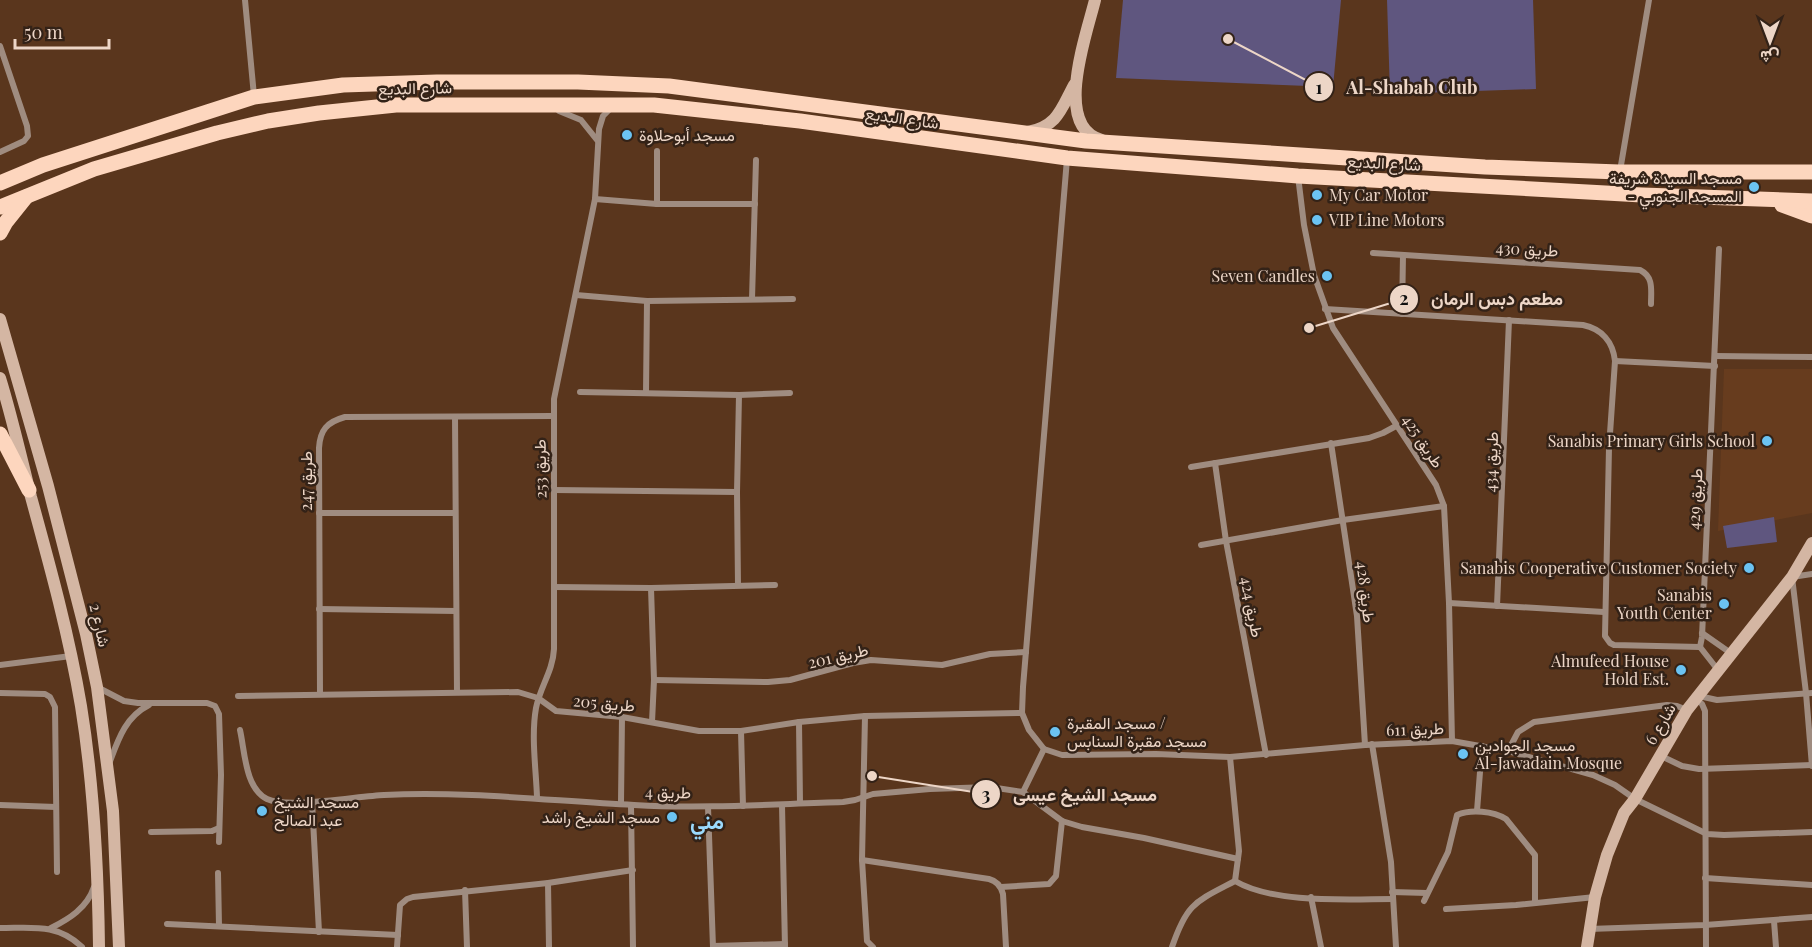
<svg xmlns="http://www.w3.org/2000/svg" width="1812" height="947" font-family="'Playfair Display',Vazirmatn,serif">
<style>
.built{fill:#673c1e}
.green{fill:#5f567f}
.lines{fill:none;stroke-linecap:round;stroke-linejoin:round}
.street{stroke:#9f8c80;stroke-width:6}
.secondary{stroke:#d4b6a3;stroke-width:12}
.primary{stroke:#fdd6be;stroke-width:15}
.poi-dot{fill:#6bc3f2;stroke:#332217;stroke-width:2}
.labels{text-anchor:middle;stroke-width:5;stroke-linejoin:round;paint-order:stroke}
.street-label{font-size:16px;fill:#edd6c7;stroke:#332217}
.poi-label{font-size:16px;fill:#edd6c7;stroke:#332217;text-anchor:end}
.district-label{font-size:22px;font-weight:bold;fill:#9bdafd;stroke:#332217}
.leader{fill:none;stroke:#edd6c7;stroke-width:2}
.callout-dot{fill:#edd6c7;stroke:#332217;stroke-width:2}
.mark-label{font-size:18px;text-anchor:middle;font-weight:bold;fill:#111}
.callout-label{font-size:18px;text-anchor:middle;font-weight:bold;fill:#edd6c7;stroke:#332217;stroke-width:5;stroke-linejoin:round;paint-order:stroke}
</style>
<rect width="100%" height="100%" fill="#5a361d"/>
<!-- built -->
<path class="built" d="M1724,369h88v144l-94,18z"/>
<!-- green -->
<g class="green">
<path d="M1123,0h218l-8,87 -217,-9z"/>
<path d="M1387,0h146l3,89 -146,5z"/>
<path d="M1774,517l3,25 -50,6 -4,-22z"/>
</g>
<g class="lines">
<!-- street -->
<g class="street">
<path d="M245,0l9,96"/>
<path d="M0,46l27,80 1,10 -4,5 -24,11"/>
<path d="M559,111l22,9 16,20"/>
<path d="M1067,159l-44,528 -1,26 7,17 15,19 18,6 94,-1 74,3 135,-12 87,-4 56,10 85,24 22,10 20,14 72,35 17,1 88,-3"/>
<path d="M1620,171l29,-171"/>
<path d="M1298,176l6,49 10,50 19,53 103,157 8,21 5,97 3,138"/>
<path d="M595,199l62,5h98"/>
<path d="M657,204v-53"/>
<path d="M1373,253l267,17c14,7 11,20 11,34"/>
<path d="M576,295l71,6 146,-2"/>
<path d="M752,299l4,-139"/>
<path d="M1325,309l258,16c19,4 30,17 32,36l-6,87 -4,188 5,7 4,2 86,2"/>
<path d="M1402,314l1,-59"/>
<path d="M1715,356l97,1"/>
<path d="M1615,361l100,5"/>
<path d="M580,392l159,3 51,-2"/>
<path d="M646,393l1,-92"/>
<path d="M455,417l2,275"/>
<path d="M1331,443l26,173 8,129"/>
<path d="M1215,463l11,78 40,214"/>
<path d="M1191,467l178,-29 14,-5 13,-7"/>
<path d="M554,490l183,2"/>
<path d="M319,513h136"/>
<path d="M1201,545l142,-25 101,-14"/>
<path d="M1812,574l-20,3 14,116 6,73"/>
<path d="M738,585l-1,-93 2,-97"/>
<path d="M554,587l97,1 124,-3"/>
<path d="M651,588l3,92 -2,42"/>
<path d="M1449,603l155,9"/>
<path d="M1497,606l12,-286"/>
<path d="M319,609l137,2"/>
<path d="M1702,633l30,21"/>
<path d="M1700,647l2,-10 17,-388"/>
<path d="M1700,647l18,23"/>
<path d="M0,665l71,-9"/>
<path d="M654,680l114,2 22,-2 63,-17 18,-3 71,5 48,-11 36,-2"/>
<path d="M97,687l27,14 14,2h69l8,3 4,8 2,61 -2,67"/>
<path d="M0,693l45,1 5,3 5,10 2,165"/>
<path d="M320,694l-1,-246c1,-18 8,-26 26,-31l207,-1"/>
<path d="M238,696l280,-4 20,6 18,13 66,6 77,14h42l58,-9 66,-6 157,-3"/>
<path d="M1699,696l18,4 95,-7"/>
<path d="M1696,699l6,5 3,7 1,236"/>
<path d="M865,716l-3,144 5,81 6,6"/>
<path d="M799,722l1,81"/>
<path d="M240,730c5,22 5,58 27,69 21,10 91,-3 117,-4 84,-4 167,6 250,10 70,4 139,-1 209,-3l12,-2 18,-6 57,-5 60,-2 33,5 39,29 20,6 62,11 94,21"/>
<path d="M741,731l2,75"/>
<path d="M1372,744l19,118 5,85"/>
<path d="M1508,751l10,-19 16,-10 133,-17 10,1 10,4"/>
<path d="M1661,756l21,10 17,3 113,-4"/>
<path d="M1230,757l9,94 -4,30"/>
<path d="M109,764c9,-24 16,-47 40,-59"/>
<path d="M1023,792l21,-43"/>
<path d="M537,797c-1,-28 -6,-61 -1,-89 4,-21 17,-37 18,-59v-250l41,-200 4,-70 4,-13 8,-8"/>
<path d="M312,801l7,131"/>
<path d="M621,803l1,-86"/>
<path d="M0,805l56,2"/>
<path d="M631,805l2,142"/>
<path d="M782,805l3,142"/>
<path d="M708,807l5,140"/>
<path d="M1477,811l5,-65"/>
<path d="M151,832l61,-1 7,-3"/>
<path d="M862,860l127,19c8,2 12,7 14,15l3,53"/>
<path d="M218,873l1,53"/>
<path d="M1705,878l107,7"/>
<path d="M548,883l1,64"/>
<path d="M1001,887l48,-3 7,-8 6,-55"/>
<path d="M465,890l2,57"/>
<path d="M1392,892l35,1"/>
<path d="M1311,897l10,50"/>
<path d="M1424,901l24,-49 9,-37c14,-6 36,-4 49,4l29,36v48"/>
<path d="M1446,909l70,-4 79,-8"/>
<path d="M1774,921l2,26"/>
<path d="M167,924l231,11"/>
<path d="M0,928c32,0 57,-5 82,19"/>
<path d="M51,928c18,-9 36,-20 43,-41"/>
<path d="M1589,929l116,-4 107,-8"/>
<path d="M713,946l72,-2"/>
<path d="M397,947l3,-42 7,-6 6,-2 135,-14 85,-13"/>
<path d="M1172,947c15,-44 23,-45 63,-66 39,23 113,18 158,18"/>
</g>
<!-- secondary -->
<g class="secondary">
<path d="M1095,0c-8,33 -43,128 7,140"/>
<path d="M1028,132c30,-6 33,-23 46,-47"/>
<path d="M0,319l48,167 38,148 11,53 16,124 6,136"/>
<path d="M0,378c12,39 21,79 31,119 19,69 38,138 50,209 13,80 17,160 18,241"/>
<path d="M1587,947l8,-50 12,-42 17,-42 11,-14 52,-89 105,-133 20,-34"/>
</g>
<!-- primary -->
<g class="primary">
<path d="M0,183l43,-18 211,-68 89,-12 94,-3h141l91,4 417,55 399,26 134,5h193"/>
<path d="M1782,205l30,11"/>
<path d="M0,207l94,-38 123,-36 51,-12 51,-8 77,-8h258l146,16 267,37 231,18 344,19 170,6"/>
<path d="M0,233l6,-11 20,-25"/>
<path d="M0,434l29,56"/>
</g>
</g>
<!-- markers -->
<g class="poi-dot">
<circle cx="627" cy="135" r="6"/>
<circle cx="1754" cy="187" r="6"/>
<circle cx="1317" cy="195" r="6"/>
<circle cx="1317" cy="220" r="6"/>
<circle cx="1327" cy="276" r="6"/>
<circle cx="1767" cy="441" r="6"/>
<circle cx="1749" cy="568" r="6"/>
<circle cx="1724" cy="604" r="6"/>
<circle cx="1681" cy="670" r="6"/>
<circle cx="1055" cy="732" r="6"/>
<circle cx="1463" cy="754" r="6"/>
<circle cx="262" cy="811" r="6"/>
<circle cx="672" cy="817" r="6"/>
</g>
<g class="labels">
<!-- street labels -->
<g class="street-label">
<text transform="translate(415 88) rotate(-1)" y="6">شارع البديع</text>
<text transform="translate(902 118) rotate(8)" y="6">شارع البديع</text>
<text transform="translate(1384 163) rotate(3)" y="6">شارع البديع</text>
<text transform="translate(1527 249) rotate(3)" y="6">طريق 430</text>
<text transform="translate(1423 441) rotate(56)" y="6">طريق 425</text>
<text transform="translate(1491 462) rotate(-88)" y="6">طريق 434</text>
<text transform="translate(540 469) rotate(-91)" y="6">طريق 253</text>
<text transform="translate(306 481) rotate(-90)" y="6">طريق 247</text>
<text transform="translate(1695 499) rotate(-87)" y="6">طريق 429</text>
<text transform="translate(1366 592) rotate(83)" y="6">طريق 428</text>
<text transform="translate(1252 607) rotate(79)" y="6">طريق 424</text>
<text transform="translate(100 625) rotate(77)" y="6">شارع 2</text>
<text transform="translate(838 656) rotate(-13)" y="6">طريق 201</text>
<text transform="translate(604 703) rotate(5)" y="6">طريق 205</text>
<text transform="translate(1660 724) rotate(-60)" y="6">شارع 6</text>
<text transform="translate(1415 729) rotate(-2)" y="6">طريق 611</text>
<text transform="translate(668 792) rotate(1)" y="6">طريق 4</text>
</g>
<!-- poi labels -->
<g class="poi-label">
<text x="639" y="141" text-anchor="start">مسجد أبوحلاوة</text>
<text x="1742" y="184">مسجد السيدة شريفة<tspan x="1742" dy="18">- المسجد الجنوبي</tspan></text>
<text x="1329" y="201" text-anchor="start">My Car Motor</text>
<text x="1329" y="226" text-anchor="start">VIP Line Motors</text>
<text x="1315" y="282">Seven Candles</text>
<text x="1755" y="447">Sanabis Primary Girls School</text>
<text x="1737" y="574">Sanabis Cooperative Customer Society</text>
<text x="1712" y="601">Sanabis<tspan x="1712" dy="18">Youth Center</tspan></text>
<text x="1669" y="667">Almufeed House<tspan x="1669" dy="18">Hold Est.</tspan></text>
<text x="1067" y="729" text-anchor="start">مسجد المقبرة /<tspan x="1067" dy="18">مسجد مقبرة السنابس</tspan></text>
<text x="1475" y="751" text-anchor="start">مسجد الجوادين<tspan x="1475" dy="18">Al-Jawadain Mosque</tspan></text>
<text x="274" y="808" text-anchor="start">مسجد الشيخ<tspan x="274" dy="18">عبد الصالح</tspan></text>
<text x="660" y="823">مسجد الشيخ راشد</text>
</g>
<!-- district labels -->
<g class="district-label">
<text x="707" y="829">مني</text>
</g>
</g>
<!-- callouts -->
<path class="leader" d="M1228 39L1319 87M1309 328L1404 299M872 776L986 794"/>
<g class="callout-dot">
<circle cx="1228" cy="39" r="6"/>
<circle cx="1309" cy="328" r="6"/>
<circle cx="872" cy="776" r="6"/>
<circle cx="1319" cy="87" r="15"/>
<circle cx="1404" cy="299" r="15"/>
<circle cx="986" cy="794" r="15"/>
</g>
<g class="mark-label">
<text x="1319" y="94">1</text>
<text x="1404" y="305">2</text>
<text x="986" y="801">3</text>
</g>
<g class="callout-label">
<text x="1412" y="94">Al-Shabab Club</text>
<text x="1497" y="305">مطعم دبس الرمان</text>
<text x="1085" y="801">مسجد الشيخ عيسى</text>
</g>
<!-- north arrow -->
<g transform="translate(1770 42) rotate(180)" stroke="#332217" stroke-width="4.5" paint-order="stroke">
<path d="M0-4.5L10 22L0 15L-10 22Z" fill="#edd6c7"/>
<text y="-9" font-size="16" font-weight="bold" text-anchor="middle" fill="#edd6c7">ش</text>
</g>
<!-- scale -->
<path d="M15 39v9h94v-9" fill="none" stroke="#edd6c7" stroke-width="3"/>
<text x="24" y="39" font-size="18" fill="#edd6c7" stroke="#332217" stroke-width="4.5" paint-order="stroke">50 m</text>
</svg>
